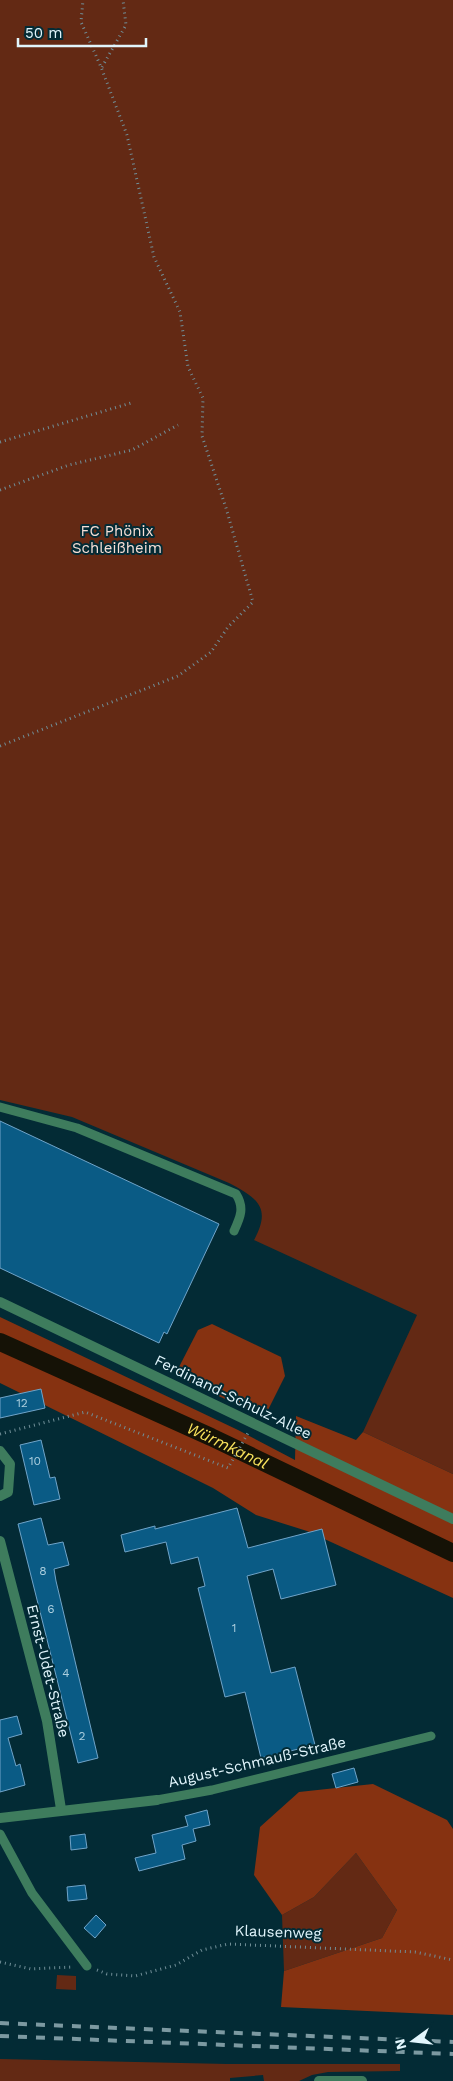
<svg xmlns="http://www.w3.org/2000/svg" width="453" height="2081" font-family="'Work Sans',sans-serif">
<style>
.green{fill:#632914}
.forest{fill:#863211}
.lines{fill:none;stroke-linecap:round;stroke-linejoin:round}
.canal{stroke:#151206;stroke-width:18}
.building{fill:#0a5b85;stroke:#70a4c9}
.path{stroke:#718f98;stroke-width:3;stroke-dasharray:1 4;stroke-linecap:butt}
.lane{stroke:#3e7c5d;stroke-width:9}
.street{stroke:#3e7c5d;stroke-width:10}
.rail{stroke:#7c99a1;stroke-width:4;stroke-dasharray:9 9;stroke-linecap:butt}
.labels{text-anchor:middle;stroke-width:4;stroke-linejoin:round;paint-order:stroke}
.number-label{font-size:12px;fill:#abcede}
.park-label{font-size:15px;fill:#f7ded5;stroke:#032b35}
.street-label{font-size:15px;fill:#e1f5fc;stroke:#032b35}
.water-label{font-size:16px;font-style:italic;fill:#f8e25c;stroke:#032b35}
</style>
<rect width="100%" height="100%" fill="#032b35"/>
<!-- green -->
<g class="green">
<path d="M0,0h453v1474l-90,-42 54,-117 -163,-75c18,-33 3,-42 -25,-57l-157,-66 -72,-17z"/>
<path d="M356,1853l41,57 -15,28 -98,33 -2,-56 32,-18z"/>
<path d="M57,1975l19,1v14l-20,-1z"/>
<path d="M0,2059l227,5h173v7l-72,1 -16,3 -13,6h-35l-1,-6 -33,3v3h-230z"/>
</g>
<!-- forest -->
<g class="forest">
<path d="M0,1317l238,113 57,30 1,-44 60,24 7,-8 90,42v124l-146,-67 -51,-16 -43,-27 -213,-105z"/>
<path d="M212,1324l69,33 4,19 -18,36 -12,1 -75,-35 -2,-9 20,-39z"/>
<path d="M373,1784l74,36 6,9v186l-172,-8 3,-36 98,-33 15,-28 -41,-57 -42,44 -32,18 -28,-40 6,-48 39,-35z"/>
</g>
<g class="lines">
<!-- canal -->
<path class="canal" id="s1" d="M0,1342l211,95 242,116"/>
</g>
<!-- building -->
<g class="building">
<path d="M0,1121l219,103 -52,110 -3,-2 -5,11 -159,-75z"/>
<path d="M41,1389l4,19 -45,10v-20z"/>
<path d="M41,1440l9,38 5,-1 5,22 -26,6 -14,-60z"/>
<path d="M237,1508l11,40 74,-19 14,56 -55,14 -8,-30 -26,7 24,97 24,-6 20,78 -54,13 -16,-66 -20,5 -27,-109 7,-2 -7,-29 -27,7 -5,-22 -41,10 -4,-17 34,-9v3z"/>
<path d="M41,1518l7,27 15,-3 6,23 -15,4 2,12 42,177 -20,5 -60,-239z"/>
<path d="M17,1716l5,18 -14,4 8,28 4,-2 5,21 -25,7v-72z"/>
<path d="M354,1768l4,14 -22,6 -4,-14z"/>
<path d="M207,1810l3,15 -17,4 3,12 -14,4 3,14 -46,12 -4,-13 21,-5 -4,-18 36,-9 -3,-10z"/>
<path d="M85,1834l2,14 -16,2 -1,-14z"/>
<path d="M85,1885l2,14 -19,2 -1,-14z"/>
<path d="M96,1915l10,10 -11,13 -11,-10z"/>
</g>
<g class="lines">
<!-- path -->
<g class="path">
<path d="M102,67l24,-42 -3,-25"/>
<path d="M0,442l131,-39"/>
<path d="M0,490l69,-25 63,-15 46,-25"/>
<path d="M0,746l178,-70 33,-24 17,-25 25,-25 -27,-94 -24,-72 1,-38 -15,-31 -8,-55 -26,-55 -27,-122 -26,-68 -20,-45 2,-22"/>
<path d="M0,1434l85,-22 143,56 20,-35"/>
<path d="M0,1962l31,7 41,-2"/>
<path d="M97,1970l10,4 28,2 41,-11 26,-15 26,-6 187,8 38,8"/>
</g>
<!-- lane -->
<g class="lane">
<path d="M0,1107l77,21 159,66c9,14 4,24 -2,37"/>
<path d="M157,1800l55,-10 219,-54"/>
<path d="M0,1834l32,59 55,73"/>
</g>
<!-- street -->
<g class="street">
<path d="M0,1302l453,217"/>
<path d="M0,1451l10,13 -2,28 -8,4"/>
<path d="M0,1541l47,180 14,88"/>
<path d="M0,1818l157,-18"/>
<path d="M319,2081h43"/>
</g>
<!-- rail -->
<g class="rail">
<path d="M0,2023l453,19"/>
<path d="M0,2036l453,18"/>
</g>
</g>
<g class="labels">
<!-- number labels -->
<g class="number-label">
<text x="22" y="1407">12</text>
<text x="35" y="1465">10</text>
<text x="43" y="1575">8</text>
<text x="51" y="1613">6</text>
<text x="234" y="1632">1</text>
<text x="66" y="1677">4</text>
<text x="82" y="1740">2</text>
</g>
<!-- park labels -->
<g class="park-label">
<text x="117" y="536">FC Phönix<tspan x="117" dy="17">Schleißheim</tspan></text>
</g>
<!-- street labels -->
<g class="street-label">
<text transform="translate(233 1397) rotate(26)" y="5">Ferdinand-Schulz-Allee</text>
<text transform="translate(48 1671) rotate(76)" y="5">Ernst-Udet-Straße</text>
<text transform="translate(257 1762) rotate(-13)" y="5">August-Schmauß-Straße</text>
<text transform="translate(278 1932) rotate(2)" y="5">Klausenweg</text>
</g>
<!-- water labels -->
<g class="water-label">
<text dy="6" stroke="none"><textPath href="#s1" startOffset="250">Würmkanal</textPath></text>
</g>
</g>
<!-- north arrow -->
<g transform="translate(413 2041) rotate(255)" stroke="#032b35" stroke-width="4" paint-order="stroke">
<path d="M0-4L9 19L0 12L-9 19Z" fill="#e1f5fc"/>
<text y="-8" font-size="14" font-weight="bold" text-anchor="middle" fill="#e1f5fc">N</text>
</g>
<!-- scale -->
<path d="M18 38v8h128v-8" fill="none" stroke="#e1f5fc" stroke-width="2.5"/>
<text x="25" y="38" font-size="15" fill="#e1f5fc" stroke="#032b35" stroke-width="4" paint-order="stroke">50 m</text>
</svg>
